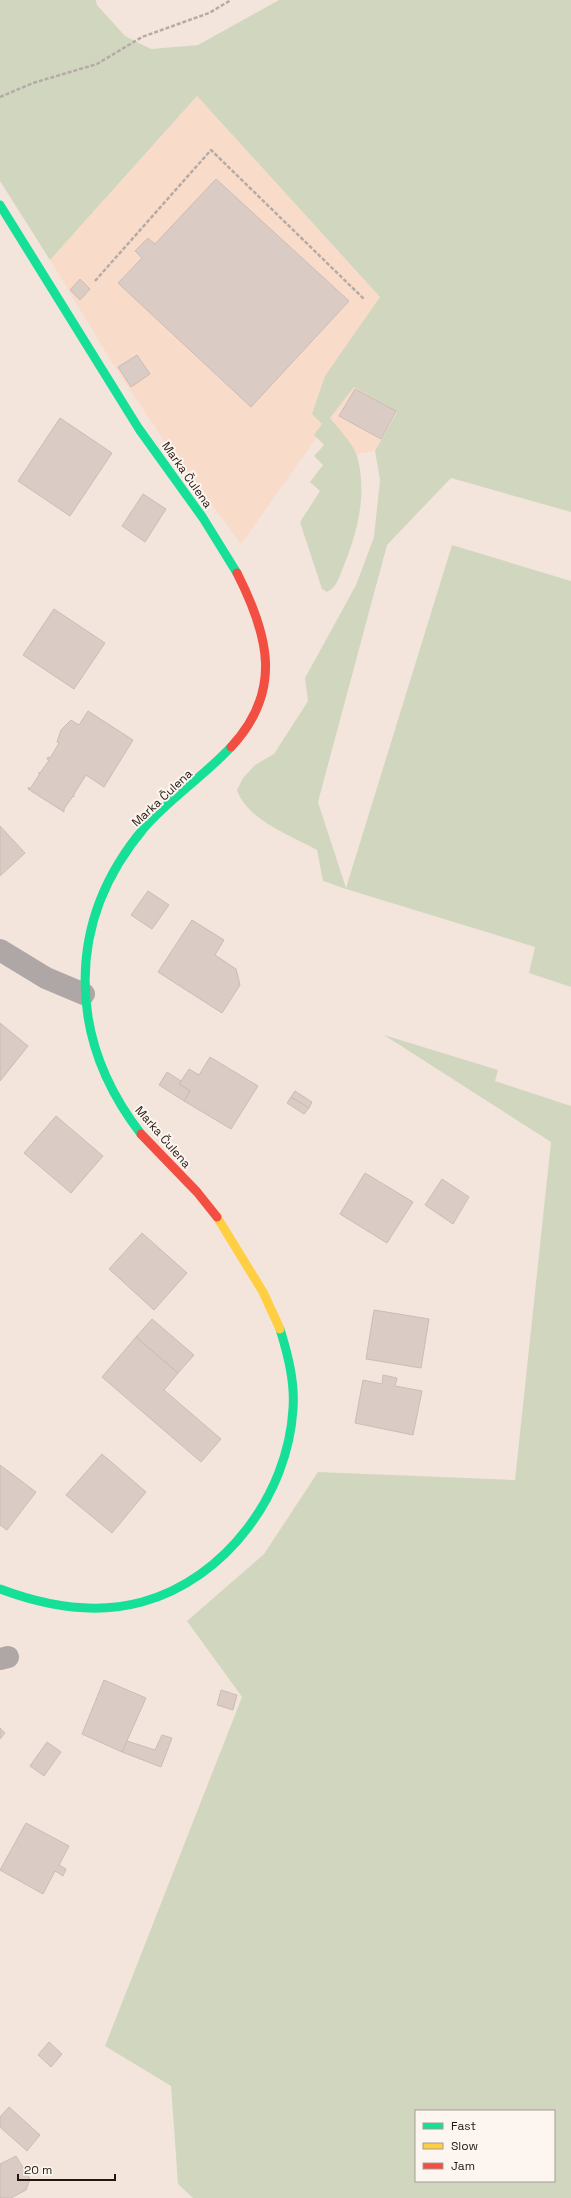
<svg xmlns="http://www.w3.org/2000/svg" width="571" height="2198" font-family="'Space Grotesk',sans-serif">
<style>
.built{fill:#f8dbc8}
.green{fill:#d1d7bf;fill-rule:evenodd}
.building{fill:#daccc5;stroke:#cabcb6}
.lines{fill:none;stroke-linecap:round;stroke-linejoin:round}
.path{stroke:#b4aba7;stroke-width:2.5;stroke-dasharray:4 2;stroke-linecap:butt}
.street{stroke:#aea7a6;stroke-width:22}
.fast{stroke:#16e098;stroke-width:9}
.slow{stroke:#ffcf43;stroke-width:9}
.jam{stroke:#f24e42;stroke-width:9}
.labels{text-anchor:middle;stroke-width:4;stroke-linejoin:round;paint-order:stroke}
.street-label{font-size:12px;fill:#23170f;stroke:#fcf5f0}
</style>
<rect width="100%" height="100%" fill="#f4e5dc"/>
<!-- built -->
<path class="built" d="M197,96l183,201 17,115 -22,39 -18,3 -27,-35 -89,125 -79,-106 -49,-74 -63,-104z"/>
<!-- green -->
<g class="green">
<path d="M0,0h96l1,5 28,31 26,13 47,-4 81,-45h292v512l-120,-34 -64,67 -69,257 28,86 106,-343 119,36v406l-42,-14 6,-26 -189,-58 -23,-8 -6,-31c-27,-15 -70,-30 -80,-60l6,-12 12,-13 19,-11 34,-53 -3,-23 51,-93 18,-48 6,-57 -5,-29 22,-39 -43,-25 -24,31c8,10 24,27 27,38 11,38 0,79 -15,114 -3,8 -6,18 -15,22l-5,-3 -22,-67 20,-31 -10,-9 13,-17 -9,-9 10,-11 -10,-10 8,-11 -10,-10 13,-38 55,-79 -183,-201 -147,164 -50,-79z"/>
<path d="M384,1035l114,35 -3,11 76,25v1092h-378l-15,-14 -7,-98 -66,-40 137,-349 -55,-76 77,-67 54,-82 197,8 36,-338zM416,2111h138v70h-138z"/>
</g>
<!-- building -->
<g class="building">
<path d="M216,179l133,122 -98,106 -133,-124 24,-25 -7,-7 13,-13 7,6z"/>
<path d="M80,279l10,10 -10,11 -10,-10z"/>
<path d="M137,355l13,19 -19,13 -13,-20z"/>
<path d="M355,389l41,22 -15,28 -42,-23z"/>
<path d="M60,418l52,35 -42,63 -52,-35z"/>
<path d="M143,494l23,15 -21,33 -23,-16z"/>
<path d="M54,609l51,34 -31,46 -51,-34z"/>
<path d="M88,711l45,29 -29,47 -18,-12 -12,19v3l-1,-1 -9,13v3l-36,-23 1,-2 1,2 9,-14v-3l1,1 9,-13 -2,-1 1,-2 2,1 9,-15 -2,-1 4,-12 10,-10 8,5z"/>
<path d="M0,826l25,27 -25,23z"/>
<path d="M148,891l21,14 -17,24 -21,-14z"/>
<path d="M192,920l32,20 -9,15 21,14 4,16 -18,28 -64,-41z"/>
<path d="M0,1023l28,23 -28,35z"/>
<path d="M210,1057l48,29 -27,43 -47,-28 6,-10 -11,-7 10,-15 10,6z"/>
<path d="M167,1072l14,9 -2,3 11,7 -6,10 -25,-16z"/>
<path d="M295,1091l17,11 -3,6 -18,-11z"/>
<path d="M291,1097l18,11 -5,6 -17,-11z"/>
<path d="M56,1116l47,40 -32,37 -47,-40z"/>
<path d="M365,1173l48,29 -26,41 -47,-29z"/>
<path d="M442,1179l27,18 -16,27 -28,-19z"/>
<path d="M142,1233l45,40 -33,37 -45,-41z"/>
<path d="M374,1310l55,9 -8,49 -55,-9z"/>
<path d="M152,1319l42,36 -16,18 -42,-36z"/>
<path d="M136,1337l42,36 -14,17 57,49 -20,23 -99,-85z"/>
<path d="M383,1375l14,3 -2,8 27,5 -9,44 -58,-12 8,-43 19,4z"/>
<path d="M102,1454l44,38 -34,41 -46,-38z"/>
<path d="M0,1465l36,27 -29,38 -7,-5z"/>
<path d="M104,1680l42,18 -24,54 -40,-18z"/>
<path d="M221,1690l16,5 -4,15 -16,-5z"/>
<path d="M0,1728l5,5 -5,6z"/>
<path d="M162,1735l10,3 -11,29 -39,-15 5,-11 28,9z"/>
<path d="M47,1742l14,10 -17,24 -14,-10z"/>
<path d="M26,1823l43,23 -10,19 7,4 -3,7 -8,-5 -12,23 -43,-24z"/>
<path d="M49,2042l13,12 -11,13 -13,-12z"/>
<path d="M9,2107l31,28 -13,16 -27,-24v-10z"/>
<path d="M16,2156l14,23 -4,11 -15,8h-11v-34z"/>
</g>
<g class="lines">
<!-- path -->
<g class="path">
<path d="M0,97l33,-14 64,-19 45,-27 67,-24 22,-13"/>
<path d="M95,281l116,-131 154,150"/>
</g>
<!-- street -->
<g class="street">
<path d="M0,950l46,28 38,16"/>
<path d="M0,1659l8,-2"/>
</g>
<!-- fast -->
<g class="fast">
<path d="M0,205l139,224 64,89 34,55"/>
<path d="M141,1134c-74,-96 -76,-212 3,-306 26,-30 60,-52 87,-81"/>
<path d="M0,1589c45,17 94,26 142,13 84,-23 146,-108 151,-193 2,-27 -5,-54 -13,-80"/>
</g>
<!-- slow -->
<path class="slow" d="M217,1217l46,75 17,37"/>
<!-- jam -->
<g class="jam">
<path d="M231,747c52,-56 38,-111 6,-174"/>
<path d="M141,1134l56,58 20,25"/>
</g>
</g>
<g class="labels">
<!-- street labels -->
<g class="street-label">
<text transform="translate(187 475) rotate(55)" y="4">Marka Čulena</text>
<text transform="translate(162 798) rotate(-43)" y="4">Marka Čulena</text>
<text transform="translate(163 1137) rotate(49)" y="4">Marka Čulena</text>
</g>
</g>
<!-- legend -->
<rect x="415" y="2110" width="140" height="72" fill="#fcf5f0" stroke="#a59c96"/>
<rect x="423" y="2123" width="20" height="6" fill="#16e098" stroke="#a59c96"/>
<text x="451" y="2130" font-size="12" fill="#23170f">Fast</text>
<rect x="423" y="2143" width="20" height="6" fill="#ffcf43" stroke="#a59c96"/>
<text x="451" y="2150" font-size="12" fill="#23170f">Slow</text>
<rect x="423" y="2163" width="20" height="6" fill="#f24e42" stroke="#a59c96"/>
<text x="451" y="2170" font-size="12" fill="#23170f">Jam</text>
<!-- scale -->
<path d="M18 2174v6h97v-6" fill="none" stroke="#23170f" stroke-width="2"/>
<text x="24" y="2174" font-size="12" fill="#23170f" stroke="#fcf5f0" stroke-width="3" paint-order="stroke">20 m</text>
</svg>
